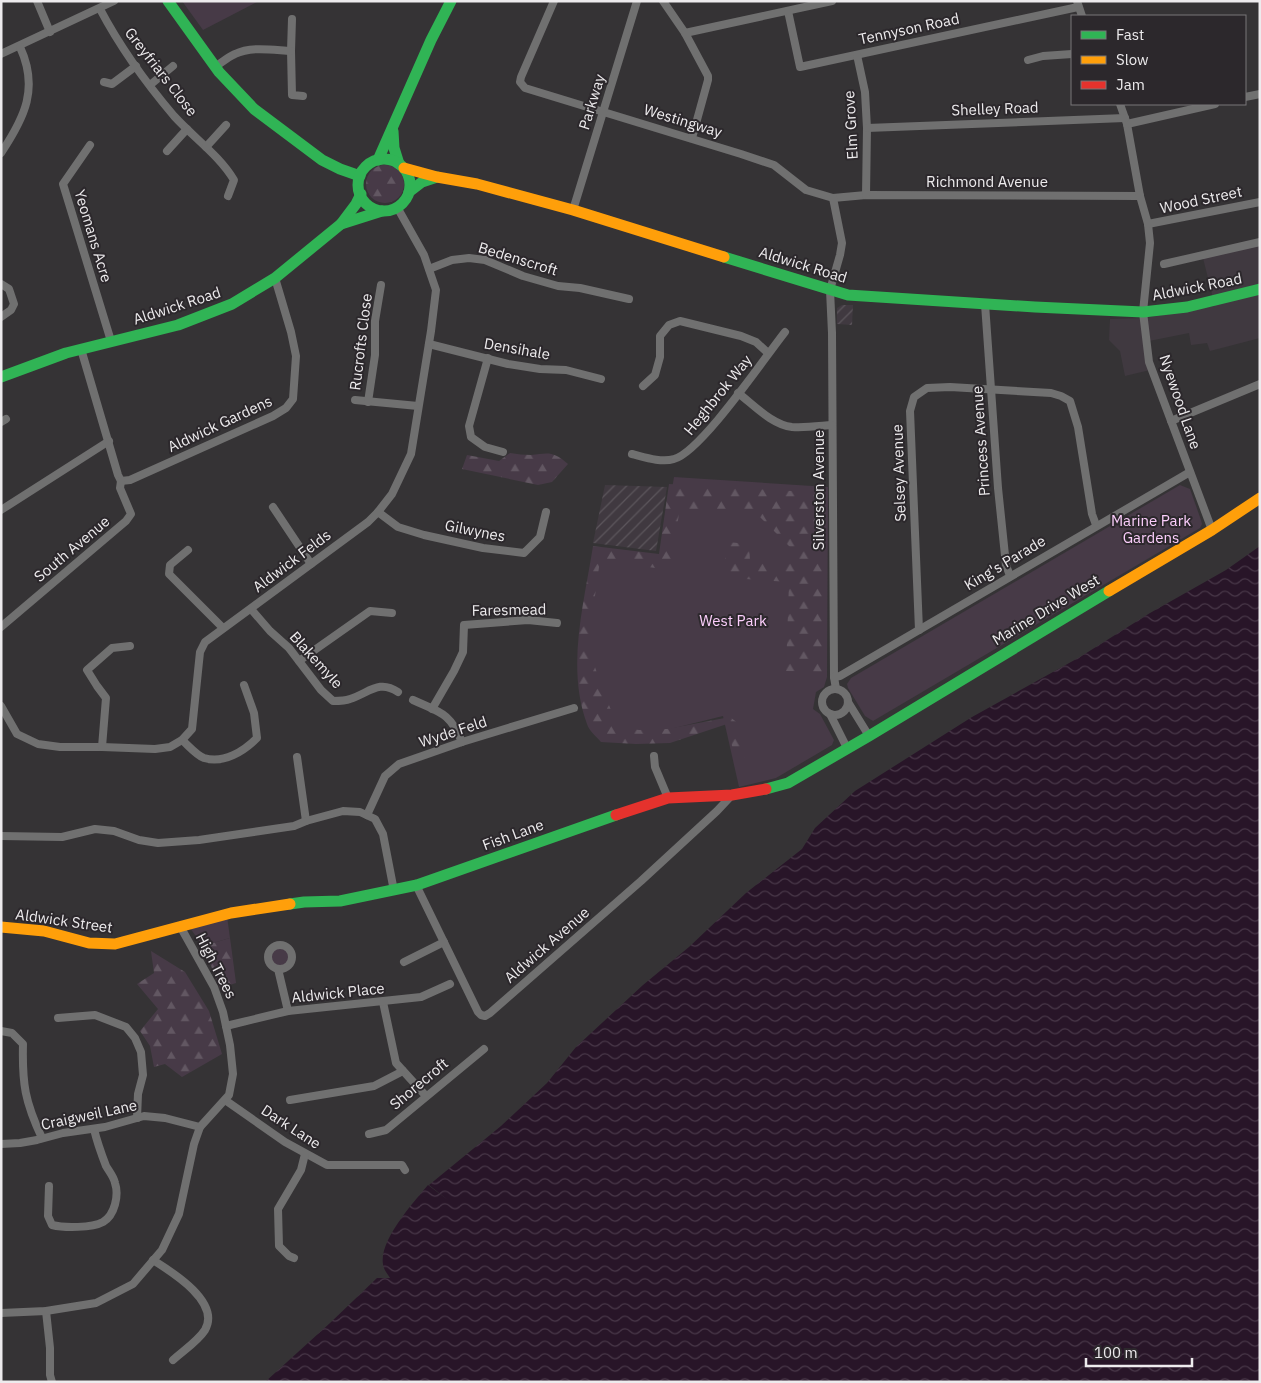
<svg xmlns="http://www.w3.org/2000/svg" width="1261" height="1383" font-family="'IBM Plex Sans',sans-serif">
<style>
.built{fill:#403940}
.industrial{fill:url(#industrial-furrows)}
.green{fill:#473a47}
.forest{fill:url(#forest-firs)}
.water{fill:url(#water-waves)}
.lines{fill:none;stroke-linecap:round;stroke-linejoin:round}
.street{stroke:#707070;stroke-width:8}
.fast{stroke:#30b455;stroke-width:11}
.slow{stroke:#ff9f0a;stroke-width:11}
.jam{stroke:#e5322d;stroke-width:11}
.labels{text-anchor:middle;stroke-width:4;stroke-linejoin:round;paint-order:stroke}
.street-label{font-size:15px;fill:#edebed;stroke:#2c282c}
.park-label{font-size:15px;fill:#fccefc;stroke:#2c282c}
</style>
<defs>
<pattern id="industrial-furrows" width="10" height="10" patternUnits="userSpaceOnUse" patternTransform="scale(1.25)"><rect width="10" height="10" fill="#403940"/><path d="M-1 1l2-2M0 10L10 0M9 11l2-2" fill="none" stroke="#5c565c"/></pattern>
<pattern id="forest-firs" width="22" height="20" patternUnits="userSpaceOnUse" patternTransform="scale(1.25)"><rect width="22" height="20" fill="#473a47"/><path d="M5 1l3.5 6h-7zM16 11l3.5 6h-7z" fill="#625762"/></pattern>
<pattern id="water-waves" width="16" height="10" patternUnits="userSpaceOnUse" patternTransform="scale(1.25)"><rect width="16" height="10" fill="#281528"/><path d="M0 5q4-4 8 0t8 0" fill="none" stroke="#483748"/></pattern>
</defs>
<rect width="100%" height="100%" fill="#353335"/>
<!-- built -->
<path class="built" d="M1260,245v93l-50,13 -3,-8 -16,2 -2,-12 -45,9 6,28 -25,6 -5,-25 -11,-11 1,-21 35,-1 70,-12 -12,-48z"/>
<!-- industrial -->
<g class="industrial">
<path d="M842,305h11l-1,20 -15,-1v-16z"/>
<path d="M605,485l62,2 -11,64 -63,-8z"/>
</g>
<!-- green -->
<g class="green">
<path d="M182,1h77l-56,29z"/>
<path d="M674,477l154,10 -1,190 -3,10 -8,5 -3,17 7,5 14,26 -2,5 -56,33 -37,9 -16,-71 -105,26 -38,-95 15,-96 65,9z"/>
<path d="M1180,485l10,4 11,31 1,4 -2,4 -327,193 -8,-5 -17,-28 -1,-4 4,-6z"/>
<path d="M227,916l3,22 -27,8 -13,-18z"/>
<circle cx="280" cy="956" r="10"/>
</g>
<!-- forest -->
<g class="forest">
<circle cx="385" cy="184" r="19"/>
<path d="M510,453c7,1 14,2 21,2 18,-2 22,-4 37,9l-16,18 -14,3 -76,-16 5,-14 32,6z"/>
<path d="M669,484l157,9 -1,179 -39,-1 3,-89 -58,-4 -6,-17 2,-19 22,2 1,17 40,3v-17l-32,-32 -78,-6 -11,61 -69,-10 -12,86 14,42 16,39 21,3 28,-1 63,-12 9,7 6,33 -10,2 -8,-35 -57,19 -34,1 -35,-2c-4,-5 -12,-11 -14,-18 -21,-57 -3,-120 6,-178l66,8z"/>
<path d="M230,938l6,45 -16,5 -17,-42z"/>
<path d="M151,951l34,21 24,39 13,43 -40,23 -17,-13 -11,3 -4,-21 -10,-15 18,-22 -21,-25 17,-11z"/>
</g>
<!-- water -->
<path class="water" d="M1260,546v836h-995l65,-59 47,-45h13c-2,-3 -5,-7 -6,-10 -9,-24 30,-66 44,-83l20,15 -19,-15 72,-59 46,-43 29,-36 67,-62 46,-38 57,-54 56,-44 13,-21 40,-37 117,-74 108,-60 70,-44 76,-43z"/>
<g class="lines">
<!-- street -->
<g class="street">
<path d="M37,1l13,31"/>
<path d="M554,1l-33,76 -1,5 5,6 216,66 33,11 32,25 27,8 33,-3 274,1"/>
<path d="M663,1l22,32 23,43v4l-16,58"/>
<path d="M1077,1l5,15"/>
<path d="M100,9c20,38 46,74 74,107 20,22 45,39 60,64l-6,16"/>
<path d="M788,11l12,56 278,-60"/>
<path d="M292,19l-1,32 1,44 11,1"/>
<path d="M685,33l147,-32"/>
<path d="M1,54l113,-53"/>
<path d="M857,55l8,37 2,36 -1,67"/>
<path d="M1028,60l15,-4 29,-2"/>
<path d="M215,67c6,-4 13,-10 20,-13 16,-8 38,-4 56,-3"/>
<path d="M104,82l8,2 24,-18"/>
<path d="M150,85l23,-19"/>
<path d="M1245,97l15,-3"/>
<path d="M1120,104l7,20 13,72 8,28 2,19 -7,69 6,50 63,168"/>
<path d="M1127,124l88,-20"/>
<path d="M867,128l258,-10"/>
<path d="M90,145l-27,39 48,157"/>
<path d="M206,147l20,-22"/>
<path d="M167,151l20,-22"/>
<path d="M1,153c24,-36 38,-65 19,-106"/>
<path d="M833,198l9,45 -2,12 -10,35 2,43 2,344 2,12"/>
<path d="M573,210l64,-209"/>
<path d="M1148,224l112,-22"/>
<path d="M1164,264l96,-22"/>
<path d="M429,269l23,-9 17,-2 16,2 38,16 35,10 22,2 49,11"/>
<path d="M1,284l8,5 5,15 -3,6 -10,7"/>
<path d="M985,304l13,184 8,77 4,11"/>
<path d="M429,344l79,20 32,5 26,1 35,9"/>
<path d="M81,349l37,126 3,6"/>
<path d="M488,358l-19,68 2,11 14,10 18,5"/>
<path d="M643,386l12,-11 5,-18v-21l9,-11 11,-4 61,15 15,6 12,11"/>
<path d="M738,393c16,12 34,32 54,34 13,1 27,-1 40,-2"/>
<path d="M355,400l63,6"/>
<path d="M368,402l7,-47v-34l6,-36"/>
<path d="M1171,421l89,-37"/>
<path d="M1,422l5,-3"/>
<path d="M632,454c12,3 29,9 42,5 27,-7 91,-102 111,-127"/>
<path d="M121,481l9,-1 143,-64 13,-8 7,-9 3,-43 -5,-24 -16,-54"/>
<path d="M273,507l38,57"/>
<path d="M1,510l108,-69"/>
<path d="M378,512l20,15 26,8 59,13 41,5 16,-16 6,-25"/>
<path d="M188,550l-18,15 -1,9 54,54"/>
<path d="M251,609l19,22 19,17 32,42 12,11c6,0 12,0 17,-2 19,-6 29,-20 48,-7"/>
<path d="M1,627l125,-106 5,-7 -11,-26 1,-7"/>
<path d="M919,630l-9,-219 4,-14 13,-9 23,-1 101,6 10,3 9,5 8,26 14,87 4,11"/>
<path d="M299,661l71,-50 22,2"/>
<path d="M834,677l6,-1 350,-204"/>
<circle cx="835" cy="702" r="13"/>
<path d="M413,700c26,12 37,12 49,42"/>
<path d="M848,702l21,34"/>
<path d="M1,706l16,28 21,10 22,3h42l53,2 15,-2 12,-7 10,-11 8,-77 5,-10 163,-120 10,-10 14,-18 19,-40 20,-123 5,-41 -12,-35 -27,-48"/>
<path d="M432,709l22,-38 9,-19 1,-27 64,-5 29,3"/>
<path d="M830,714l17,34"/>
<path d="M182,740c6,5 14,15 22,18 20,6 40,-7 53,-20l-3,-25 -10,-28"/>
<path d="M102,747l4,-49 -9,-12 -10,-16 25,-22 18,-2"/>
<path d="M654,756l1,11 13,31"/>
<path d="M297,757l9,64"/>
<path d="M367,815l18,-39 14,-12 63,-22 112,-34"/>
<path d="M1,836l61,1 33,-8 19,2 25,9 19,3 41,-3 95,-14 12,-5 37,-10 17,1 15,7 8,15 11,57"/>
<path d="M418,889l60,123 3,3 4,1 5,-3 151,-132 76,-70 15,-16"/>
<circle cx="280" cy="957" r="12"/>
<path d="M404,962l40,-20"/>
<path d="M278,969l10,42"/>
<path d="M383,1002l13,61 30,33"/>
<path d="M58,1018l37,-3 31,12 9,11 6,14 2,23 -5,19 -1,24"/>
<path d="M226,1026l62,-15 133,-14 29,-13"/>
<path d="M1,1031l11,2 11,11c-1,40 2,58 19,94"/>
<path d="M225,1100l60,42 42,23h75l3,5"/>
<path d="M290,1100l84,-14 29,-15"/>
<path d="M369,1134l17,-4 98,-81"/>
<path d="M1,1144l19,-1 17,-3 26,-7 42,-6 39,-11 21,2 35,9"/>
<path d="M49,1186l-1,30 4,9c12,3 40,3 51,-3 12,-7 16,-27 12,-39 -1,-6 -6,-12 -9,-17 -5,-13 -9,-24 -12,-37"/>
<path d="M294,1258l-5,-2 -10,-10 -1,-37 23,-39 4,-16"/>
<path d="M153,1260c19,12 68,42 52,70 -7,11 -22,21 -32,30"/>
<path d="M46,1311l4,37v27l2,7"/>
<path d="M1,1313l45,-2 50,-8 37,-19 29,-34 17,-36 15,-70 6,-17 29,-32 4,-21 -3,-29 -7,-33 -9,-25 -34,-61"/>
</g>
<!-- fast -->
<g class="fast">
<path d="M168,1l51,71 35,37 68,51 18,9 20,7"/>
<path d="M393,131l1,17 5,16"/>
<circle cx="384" cy="185" r="26"/>
<path d="M378,160l53,-120 20,-39"/>
<path d="M409,192l13,-10 15,-5"/>
<path d="M341,224l41,-13"/>
<path d="M724,257l124,38 187,12 108,5 44,-5 73,-18"/>
<path d="M1,377l65,-24 112,-28 54,-21 43,-26 66,-54 15,-20 5,-10"/>
<path d="M766,789l22,-6 81,-47 240,-145"/>
<path d="M290,904l14,-2 36,-1 77,-16 199,-70"/>
</g>
<!-- slow -->
<g class="slow">
<path d="M404,168l33,9 40,7 96,26 151,47"/>
<path d="M1109,591l103,-61 48,-32"/>
<path d="M1,927l43,4 45,12 26,1 116,-31 59,-9"/>
</g>
<!-- jam -->
<path class="jam" d="M616,815l52,-17 64,-3 34,-6"/>
</g>
<g class="labels">
<!-- street labels -->
<g class="street-label">
<text transform="translate(909 29) rotate(-12)" y="5">Tennyson Road</text>
<text transform="translate(161 72) rotate(52)" y="5">Greyfriars Close</text>
<text transform="translate(592 102) rotate(-73)" y="5">Parkway</text>
<text transform="translate(995 109) rotate(-2)" y="5">Shelley Road</text>
<text transform="translate(683 121) rotate(17)" y="5">Westingway</text>
<text transform="translate(851 125) rotate(-93)" y="5">Elm Grove</text>
<text x="987" y="187">Richmond Avenue</text>
<text transform="translate(1201 200) rotate(-12)" y="5">Wood Street</text>
<text transform="translate(93 236) rotate(73)" y="5">Yeomans Acre</text>
<text transform="translate(518 259) rotate(17)" y="5">Bedenscroft</text>
<text transform="translate(803 265) rotate(17)" y="5">Aldwick Road</text>
<text transform="translate(1197 287) rotate(-11)" y="5">Aldwick Road</text>
<text transform="translate(177 306) rotate(-18)" y="5">Aldwick Road</text>
<text transform="translate(361 342) rotate(-83)" y="5">Rucrofts Close</text>
<text transform="translate(517 349) rotate(10)" y="5">Densihale</text>
<text transform="translate(718 395) rotate(-51)" y="5">Heghbrok Way</text>
<text transform="translate(1180 402) rotate(71)" y="5">Nyewood Lane</text>
<text transform="translate(220 424) rotate(-25)" y="5">Aldwick Gardens</text>
<text transform="translate(981 441) rotate(-94)" y="5">Princess Avenue</text>
<text transform="translate(899 473) rotate(-92)" y="5">Selsey Avenue</text>
<text transform="translate(819 490) rotate(-90)" y="5">Silverston Avenue</text>
<text transform="translate(475 531) rotate(11)" y="5">Gilwynes</text>
<text transform="translate(72 549) rotate(-40)" y="5">South Avenue</text>
<text transform="translate(292 561) rotate(-37)" y="5">Aldwick Felds</text>
<text transform="translate(1005 563) rotate(-31)" y="5">King's Parade</text>
<text transform="translate(509 610) rotate(-1)" y="5">Faresmead</text>
<text transform="translate(1046 610) rotate(-31)" y="5">Marine Drive West</text>
<text transform="translate(316 660) rotate(48)" y="5">Blakemyle</text>
<text transform="translate(453 732) rotate(-18)" y="5">Wyde Feld</text>
<text transform="translate(513 835) rotate(-20)" y="5">Fish Lane</text>
<text transform="translate(64 921) rotate(8)" y="5">Aldwick Street</text>
<text transform="translate(547 945) rotate(-41)" y="5">Aldwick Avenue</text>
<text transform="translate(216 966) rotate(63)" y="5">High Trees</text>
<text transform="translate(338 993) rotate(-6)" y="5">Aldwick Place</text>
<text transform="translate(419 1084) rotate(-40)" y="5">Shorecroft</text>
<text transform="translate(89 1115) rotate(-12)" y="5">Craigweil Lane</text>
<text transform="translate(291 1127) rotate(33)" y="5">Dark Lane</text>
</g>
<!-- park labels -->
<g class="park-label">
<text x="1151" y="526">Marine Park<tspan x="1151" dy="17">Gardens</tspan></text>
<text x="733" y="626">West Park</text>
</g>
</g>
<!-- border -->
<rect width="1261" height="1383" fill="none" stroke="#edebed" stroke-width="5"/>
<!-- legend -->
<rect x="1071" y="15" width="175" height="90" fill="#2c282c" stroke="#797679"/>
<rect x="1081" y="31" width="25" height="8" fill="#30b455" stroke="#797679"/>
<text x="1116" y="40" font-size="15" fill="#edebed">Fast</text>
<rect x="1081" y="56" width="25" height="8" fill="#ff9f0a" stroke="#797679"/>
<text x="1116" y="65" font-size="15" fill="#edebed">Slow</text>
<rect x="1081" y="81" width="25" height="8" fill="#e5322d" stroke="#797679"/>
<text x="1116" y="90" font-size="15" fill="#edebed">Jam</text>
<!-- scale -->
<path d="M1086 1358v8h106v-8" fill="none" stroke="#edebed" stroke-width="2.5"/>
<text x="1094" y="1358" font-size="15" fill="#edebed" stroke="#2c282c" stroke-width="4" paint-order="stroke">100 m</text>
</svg>
